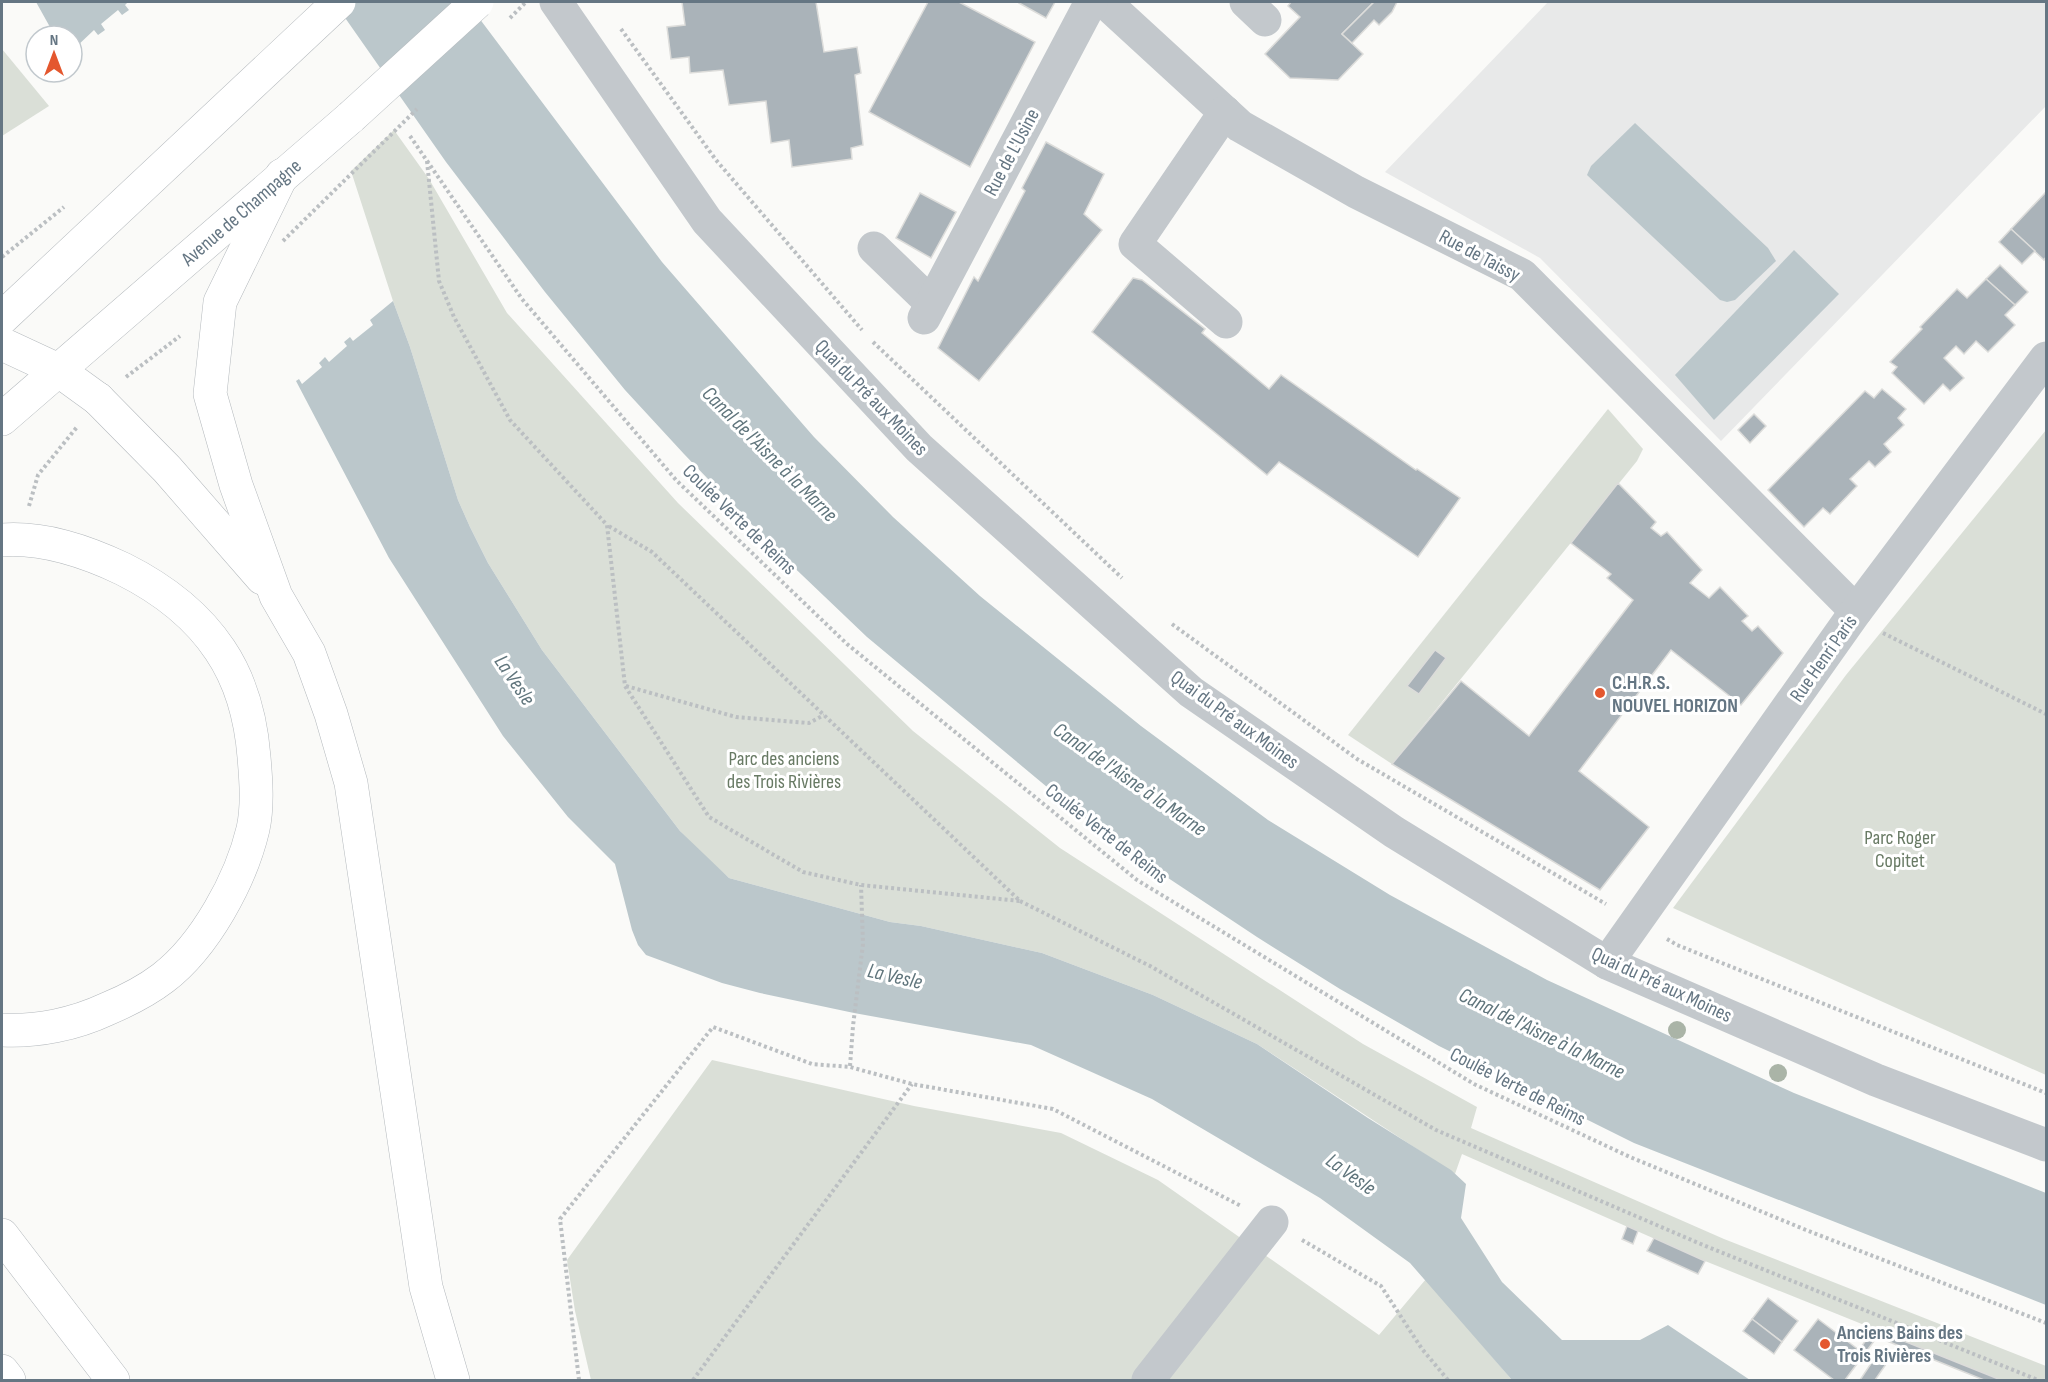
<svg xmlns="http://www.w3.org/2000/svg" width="2048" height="1382" font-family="'Sofia Sans Condensed',sans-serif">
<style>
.built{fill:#e8e9e9}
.green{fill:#dadfd7}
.water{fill:#bbc7cb}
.building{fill:#aab3b9;stroke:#dcdcda;stroke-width:1.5}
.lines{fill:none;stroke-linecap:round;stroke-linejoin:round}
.major-casing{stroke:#b5babe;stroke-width:34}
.highway-casing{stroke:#b4b9bd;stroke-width:34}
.path{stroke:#bbbfc2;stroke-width:4;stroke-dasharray:3 3;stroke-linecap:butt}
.minor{stroke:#c3c8cc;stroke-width:33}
.major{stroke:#fff;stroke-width:33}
.highway{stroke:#fff;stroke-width:33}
.major-bridge-casing{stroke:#b5babe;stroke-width:34;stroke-linecap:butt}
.path-bridge{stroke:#bbbfc2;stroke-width:4;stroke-dasharray:3 3;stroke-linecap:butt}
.major-bridge{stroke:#fff;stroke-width:33}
.tree{fill:#aab4a7}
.poi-dot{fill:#e4572e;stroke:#fff;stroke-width:2}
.labels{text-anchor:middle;stroke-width:6;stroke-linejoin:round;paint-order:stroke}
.street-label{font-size:20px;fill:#657683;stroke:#fff}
.poi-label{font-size:20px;font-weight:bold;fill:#657683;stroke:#fff;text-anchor:start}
.park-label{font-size:20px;fill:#687a64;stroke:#fff}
.water-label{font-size:21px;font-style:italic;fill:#60757c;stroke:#fff}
</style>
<rect width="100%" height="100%" fill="#fafaf8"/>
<!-- built -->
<path class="built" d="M1548,2h498v104l-325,335 -181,-183 -155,-86z"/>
<!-- green -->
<g class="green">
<path d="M2,49l47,57 -47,30z"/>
<path d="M394,130l35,49 78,134 171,190 235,228 147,117 303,196 114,63 -6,21 253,111 322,127v14h-45l-296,-119 -243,-107 -7,20 -198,-130 -104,-49 -111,-42 -121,-27 -31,-4 -161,-44 -28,-25 -21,-22 -138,-181 -54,-87 -18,-36 -12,-27 -48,-153 -17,-46 -42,-130z"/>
<path d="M1608,409l35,40 -6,12 -245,303 -44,-29z"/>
<path d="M2046,430v645l-373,-167 173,-233z"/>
<path d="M712,1060l202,46 147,27 97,47 221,155 47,-56 86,101h-921l-16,-69 -8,-51z"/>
</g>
<!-- water -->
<g class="water">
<path d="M36,2h92l-3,3 4,5 -7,5 -4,-5 -17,14 4,6 -7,5 -4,-5 -18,17 3,5 -7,6v-22h-17z"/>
<path d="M334,2h133l195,260 152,175 79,80 87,79 161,130 127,94 122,75 157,85 247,113 252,100v112l-412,-162 -195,-97 -99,-57 -83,-52 -116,-77 -58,-43 -216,-180 -86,-82 -97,-101 -59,-64 -80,-98 -99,-130z"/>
<path d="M1635,123l133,125 8,13 -41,39 -8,2 -7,-2 -133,-125 4,-9z"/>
<path d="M1794,250l45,44 -125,126 -39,-45z"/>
<path d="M393,301l17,46 48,153 12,27 18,36 54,87 138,181 49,47 161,44 31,4 121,27 111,42 104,49 111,74 83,52 15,14 -5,34 41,64 60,58h78l28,-15 82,55h-238l-102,-117 -90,-65 -168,-99 -121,-54 -177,-32 -94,-20 -38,-10 -76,-28 -8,-10 -6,-15 -17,-66 -47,-47 -65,-81 -114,-178 -93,-177 3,-2 3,5 20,-17 -3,-4 6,-6 4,5 18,-16 -3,-4 6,-5 3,4 20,-16 -3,-5z"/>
</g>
<!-- building -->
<g class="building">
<path d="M682,2h134l8,50 33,-5 4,26 -6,2 8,70 -12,3 1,11 -60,8 -3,-27 -18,3 -5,-42 -37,4 -6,-35 -33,3 -1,-16 -18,2 -4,-32 18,-2z"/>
<path d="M928,2h31l76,40 -65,125 -101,-55z"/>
<path d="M1020,2h35l-9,16 -27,-15z"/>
<path d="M1291,2h83l-32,32 21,20 -25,26 -48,-2 -25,-24 35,-37 -12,-11z"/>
<path d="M1374,2h23l-5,10 -13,13 -5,-5 -22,23 -10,-9z"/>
<path d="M1046,142l58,32 -20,40 18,16 -123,151 -41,-33 36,-71 4,4 47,-90 -3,-3z"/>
<path d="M2046,192v65l-2,3 -33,-31z"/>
<path d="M920,193l36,19 -25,46 -35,-20z"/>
<path d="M2011,229l24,22 -13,13 -23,-22z"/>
<path d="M2000,265l28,27 -13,13 -29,-26z"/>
<path d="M1133,278l9,2 63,49 -3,4 67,56 12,-14 135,95 1,-1 43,29 -42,59 -139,-95 -12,13 -175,-143z"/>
<path d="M1986,279l29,26 -10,10 10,10 -27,27 -12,-11 -12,13 -8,-8 -12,12 20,20 -14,13 -7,-7 -19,20 -32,-31 5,-6 -7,-5 32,-33 -2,-2 37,-38 10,9z"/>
<path d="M1882,389l24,20 -8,9 6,7 -20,19 7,8 -16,15 -6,-6 -19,18 7,7 -27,28 -7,-6 -19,19 -36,-37 97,-99 9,7z"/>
<path d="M1754,414l12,12 -16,17 -12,-13z"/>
<path d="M1618,483l38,39 -5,6 10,8 6,-4 35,38 -12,13 19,15 11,-11 28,29 -6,5 10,10 6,-5 25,27 -42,52 -70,-55 -92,121 70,56 -49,63 -208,-126 69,-83 68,55 104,-136 -26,-22 4,-4 -40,-31z"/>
<path d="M1435,650l11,8 -27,36 -12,-8z"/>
<path d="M1627,1226l11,5 -5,13 -11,-5z"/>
<path d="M1654,1238l51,23 -7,13 -51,-23z"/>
<path d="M1768,1298l30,23 -16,21 -30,-23z"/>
<path d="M1752,1319l30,23 -8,12 -31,-23z"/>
<path d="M1818,1319l41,31 15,-21 127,51h-17l-107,-43 -32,43h-11l-40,-30z"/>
<path d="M1880,1350l11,7 -16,23h-15z"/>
</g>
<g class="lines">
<defs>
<g id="major">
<path d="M2,344l56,26 40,29"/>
<path d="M2,419l349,-302"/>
</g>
<g id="highway">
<path d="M282,175l-62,127 -10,92 26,91 40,111 33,57 22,61 20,69 75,504 27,93"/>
<path d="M98,399l69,70 95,109"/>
<path d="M2,540c42,-3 83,11 121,29 38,19 73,45 97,81 21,31 31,69 34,107 2,23 4,49 -1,72 -12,51 -48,117 -90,149 -17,13 -37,23 -56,31 -32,15 -70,23 -105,21"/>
<path d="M2,1235l111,145"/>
<path d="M2,1371l7,9"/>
</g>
</defs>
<!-- major casing -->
<use href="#major" class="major-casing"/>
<!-- highway casing -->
<use href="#highway" class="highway-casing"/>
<!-- path -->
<g class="path">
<path d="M621,29l95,131 146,170"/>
<path d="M410,136l112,163 154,181 171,164 290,236 337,204 156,73 176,73 240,93"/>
<path d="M427,161l12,120 15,36 56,103 97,105 18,161 84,131 94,55 58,13 159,16 -368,-349 -45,-27"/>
<path d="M2,257l62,-50"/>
<path d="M873,342l249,236"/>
<path d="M126,377l54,-41"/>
<path d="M29,506l9,-31 39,-48"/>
<path d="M1172,624l185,135 249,145"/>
<path d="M1883,633l163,81"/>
<path d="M626,686l110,31 73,6 15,-8"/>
<path d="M1020,901l130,65 286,164 267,115 335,135"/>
<path d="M1667,939l10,6 369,148"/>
<path d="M850,1066l3,-40 10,-82 -2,-59"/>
<path d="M1302,1240l79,46 41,63 26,31"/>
<path d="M579,1380l-19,-161 153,-192 99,37 38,3 62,17 141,25 188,97"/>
<path d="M693,1380l219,-296"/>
</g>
<!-- minor -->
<g class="minor">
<path d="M556,2l151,219 212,227 272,244 203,140 213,131 269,117 170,65"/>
<path d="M1105,2l135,124 116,66 166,83 334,336"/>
<path d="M1246,2l19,18"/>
<path d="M1225,112l-90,132 91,78"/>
<path d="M874,248l57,55"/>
<path d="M924,318l167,-316"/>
<path d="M1607,963l249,-352 190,-253"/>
<path d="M1148,1380l124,-158"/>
</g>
<!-- major -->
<use href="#major" class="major"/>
<!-- highway -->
<use href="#highway" class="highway"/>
<defs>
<g id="major-bridge">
<path d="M351,117l126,-115"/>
<path d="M2,318l337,-316"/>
</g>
</defs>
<!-- major-bridge casing -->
<use href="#major-bridge" class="major-bridge-casing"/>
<!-- path-bridge -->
<g class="path-bridge">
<path d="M510,18l16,-16"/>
<path d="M283,241l134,-132"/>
</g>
<!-- major-bridge -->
<use href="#major-bridge" class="major-bridge"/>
</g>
<!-- trees -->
<g class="tree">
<circle cx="1677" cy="1030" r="9"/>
<circle cx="1778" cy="1073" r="9"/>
</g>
<!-- markers -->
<g class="poi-dot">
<circle cx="1600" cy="693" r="6"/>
<circle cx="1825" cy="1344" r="6"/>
</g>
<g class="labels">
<!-- street labels -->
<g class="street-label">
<text transform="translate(1011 152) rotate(-62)" y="7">Rue de L'Usine</text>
<text transform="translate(241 212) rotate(-41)" y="7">Avenue de Champagne</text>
<text transform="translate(1480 255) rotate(28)" y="7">Rue de Taissy</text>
<text transform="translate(872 397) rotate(46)" y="7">Quai du Pré aux Moines</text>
<text transform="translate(740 519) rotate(44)" y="7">Coulée Verte de Reims</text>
<text transform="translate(1823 658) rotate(-55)" y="7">Rue Henri Paris</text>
<text transform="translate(1235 719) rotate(36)" y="7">Quai du Pré aux Moines</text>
<text transform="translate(1107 833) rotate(38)" y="7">Coulée Verte de Reims</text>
<text transform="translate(1662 984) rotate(25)" y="7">Quai du Pré aux Moines</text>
<text transform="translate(1518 1086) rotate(27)" y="7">Coulée Verte de Reims</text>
</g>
<!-- poi labels -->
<g class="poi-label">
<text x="1612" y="689">C.H.R.S.<tspan x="1612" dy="23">NOUVEL HORIZON</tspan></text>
<text x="1837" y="1339">Anciens Bains des<tspan x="1837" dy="23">Trois Rivières</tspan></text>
</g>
<!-- park labels -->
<g class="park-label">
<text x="784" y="765">Parc des anciens<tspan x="784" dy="23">des Trois Rivières</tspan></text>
<text x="1900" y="844">Parc Roger<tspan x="1900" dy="23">Copitet</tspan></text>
</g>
<!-- water labels -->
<g class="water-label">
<text transform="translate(770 454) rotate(45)" y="7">Canal de l'Aisne à la Marne</text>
<text transform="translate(515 680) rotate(56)" y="7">La Vesle</text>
<text transform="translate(1130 779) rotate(35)" y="7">Canal de l'Aisne à la Marne</text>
<text transform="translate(895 976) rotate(13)" y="7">La Vesle</text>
<text transform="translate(1542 1033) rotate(26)" y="7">Canal de l'Aisne à la Marne</text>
<text transform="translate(1351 1174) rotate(36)" y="7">La Vesle</text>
</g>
</g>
<!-- border -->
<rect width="2048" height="1382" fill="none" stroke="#657683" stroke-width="6"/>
<!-- north arrow -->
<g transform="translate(54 54)"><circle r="28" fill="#ffffff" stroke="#c1c8cd" stroke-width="1.5"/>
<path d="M0-4.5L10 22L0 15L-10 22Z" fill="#e4572e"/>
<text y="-9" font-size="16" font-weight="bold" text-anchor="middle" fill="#657683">N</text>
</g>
</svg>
